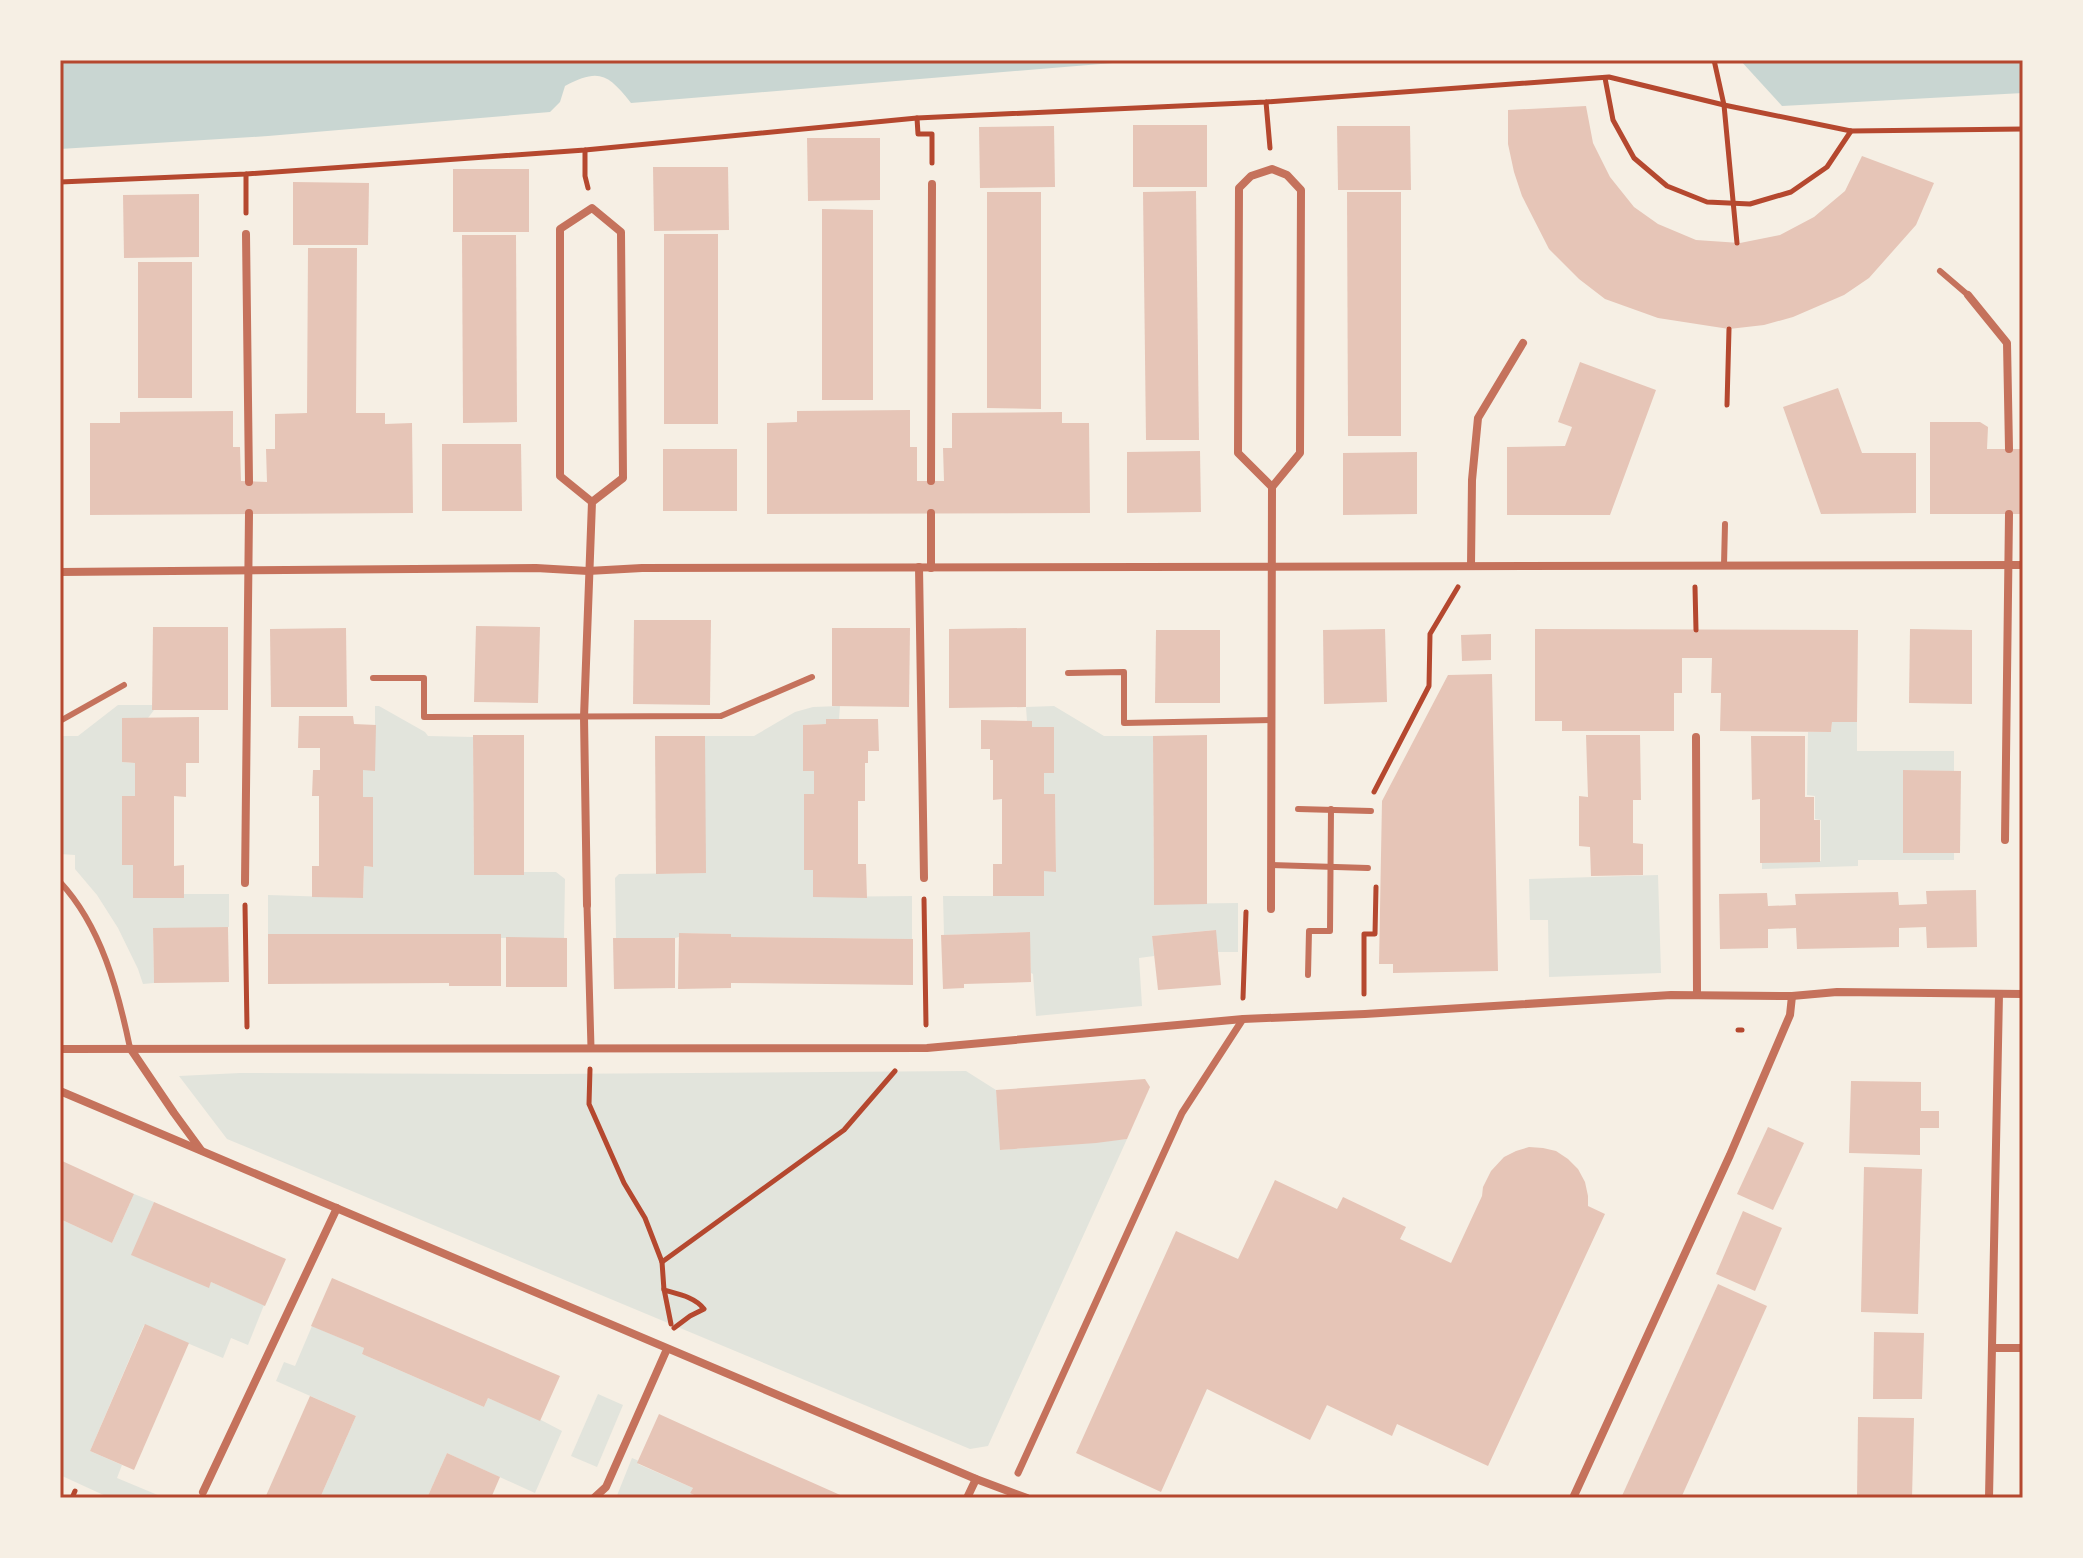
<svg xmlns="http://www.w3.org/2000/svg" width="2083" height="1558" font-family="'Open Sans',sans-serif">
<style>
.green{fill:#e2e4dc}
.water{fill:#c9d6d2}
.building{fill:#e6c5b7}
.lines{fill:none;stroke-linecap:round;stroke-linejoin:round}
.path{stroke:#b5482f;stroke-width:5}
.service{stroke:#c5725c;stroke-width:6}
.pedestrian{stroke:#c5725c;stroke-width:7}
.minor{stroke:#c5725c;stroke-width:8}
.neatline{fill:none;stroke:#b5482f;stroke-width:3}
</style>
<rect width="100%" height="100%" fill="#f6efe4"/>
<!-- green -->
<g class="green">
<path d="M118,705h34l2,5 -6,8h-26v44l13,1v33h-13v69h11l1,33h49l1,-4h45v33l-76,2 1,54 -11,1 -5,-15 -20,-41 -21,-33 -22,-26v-14l-15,-1v-118h18z"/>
<path d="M375,706h4l46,26 3,4 45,1 1,138h50v-3h32l9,7 -1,59h-63v-3l-233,-1v-39l95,3 1,-32 8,1 1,-70h-10v-27h12z"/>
<path d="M840,706l-1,13h-13v5l-23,1 11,46v23l-10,1v75h9l1,27 98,-1v43l-181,-2 -1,-3 -51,-1v4l-4,1h-59l-1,-60 4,-4 86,-1v-137h49l41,-24 18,-5z"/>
<path d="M1054,706l50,30h49l1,168 84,-1v49h-20l-3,-22 -63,6 2,20 -15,2 3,48 -106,10 -3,-42 -2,-1 -2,-41 -85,3 -1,-39h101v-25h12l-1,-76 -11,-1v-21l10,-46h-22v-6h-5l-1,-14z"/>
<path d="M1832,722h25v29h97v20l-51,-1v83h51v7h-96v6l-96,3v-6l59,-2v-41l-6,-1v-23l-8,-1 1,-63h23z"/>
<path d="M1658,875l3,98 -112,4 -1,-57h-18l-1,-41z"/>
<path d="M966,1071l30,19 5,60 126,-11 -139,307 -18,3 -743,-310 -48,-63 61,-3 305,1z"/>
<path d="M134,1194l20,8 -22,53 77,32 2,-5 53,23 -16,40 -17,-7 -8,20 -79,-33 -54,126 32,14 -5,13 48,20h-55l-50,-23v-256l52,24z"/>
<path d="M312,1326l52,22 -2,6 122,53 4,-9 53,22 21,11 -27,62 -88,-40 -20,45h-107l36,-82 -80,-35 8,-19 11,4z"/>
<path d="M598,1394l25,11 -26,62 -26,-11z"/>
<path d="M632,1458l7,3 -1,3 55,24 -3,5 10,5h-84z"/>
</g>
<!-- water -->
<g class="water">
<path d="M60,60h1089l-518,43c-23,-29 -32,-35 -66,-17l-5,16 -10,10 -282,24 -208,13z"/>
<path d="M1740,60h283v33l-241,13z"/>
</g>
<!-- building -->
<g class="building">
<path d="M1586,106l7,37 17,34 24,30 24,17 38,16 44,3 40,-8 34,-18 31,-26 17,-35 72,27 -18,42 -47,53 -25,17 -51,22 -29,8 -35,4 -71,-11 -53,-19 -26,-20 -30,-30 -27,-53 -8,-24 -6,-28v-34z"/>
<rect x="1133" y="125" width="74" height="62"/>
<path d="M1054,126l1,61 -75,1 -1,-61z"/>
<path d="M1337,126h73l1,64h-73z"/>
<path d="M807,138h73v62l-72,1z"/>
<path d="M653,167h75l1,63 -75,1z"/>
<rect x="453" y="169" width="76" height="63"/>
<path d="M293,182l76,1 -1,62h-75z"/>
<path d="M1196,191l3,249h-53l-3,-248z"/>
<path d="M987,192h54v217l-54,-1z"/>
<path d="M1347,192h54v244h-53z"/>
<path d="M199,194v63l-75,1 -1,-63z"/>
<path d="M822,209l51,1v190h-51z"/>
<rect x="664" y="234" width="54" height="190"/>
<path d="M462,235h54l1,187 -54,1z"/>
<path d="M308,248h49l-1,165h29v11l27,-1 1,90 -323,2v-92h30v-11l113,-1v36h7l1,34 26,1 -1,-33h9v-35l32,-1z"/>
<rect x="138" y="262" width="54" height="136"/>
<path d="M1580,362l76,28 -46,125h-103v-68l58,-1 7,-19 -14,-5z"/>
<path d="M1838,388l24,65h54v60l-95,1 -38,-107z"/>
<path d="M910,410v37h7v34h27l-1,-33h9v-35l110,-1v11h27l1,90 -323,1v-91l30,-1v-11z"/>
<path d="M1930,422h50l8,5 -1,22h36v65h-93z"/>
<path d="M442,444h79l1,67h-80z"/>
<rect x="663" y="449" width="74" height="62"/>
<path d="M1200,451l1,61 -74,1v-61z"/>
<path d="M1417,452v62l-74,1v-62z"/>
<path d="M634,620h77l-1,85 -77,-1z"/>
<path d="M476,626l64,1 -2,76 -64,-1z"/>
<path d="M153,627h75v83h-76z"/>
<path d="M346,628l1,79h-76l-1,-78z"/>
<path d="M832,628h78l-1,79 -77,-1z"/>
<path d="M1026,628v79l-77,1v-79z"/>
<path d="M1385,629l2,73 -63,2 -1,-74z"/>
<path d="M1535,629l323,1 -1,92h-25l-1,10 -111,-1 1,-38h-10l1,-35h-30v35h-8v38h-112v-10h-27z"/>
<path d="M1910,629l62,1v74l-63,-1z"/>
<path d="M1156,630h64v73h-65z"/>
<path d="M1491,634v26l-29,1 -1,-26z"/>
<path d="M1492,674l6,297 -105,2v-9h-14l3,-163 66,-126z"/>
<path d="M299,716h54l1,8 22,1 -1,46 -12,-1v27h10v70l-9,-1 -1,32 -51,-1v-31h7v-70h-7l1,-26h7v-22h-22z"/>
<path d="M199,717v46h-13v34l-12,-1v70l10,-1v33h-51v-33h-11v-69h13v-33l-13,-1v-44z"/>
<path d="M826,719h52l1,32h-11v12h-3v38h-7v63h8l1,34 -54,-1v-27h-9v-76h10v-23h-11v-46l23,-1z"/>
<path d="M981,720l51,1v6h22v46h-10v21h11l1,78 -12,-1v25h-51v-32h9v-65l-9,1v-40h-3v-11h-9z"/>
<path d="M473,735h51v140h-50z"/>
<path d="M1207,735v169l-53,1 -1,-169z"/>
<path d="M1586,735h54l1,65h-8v43l10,1v31l-52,1 -1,-29 -11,-1v-50l9,1z"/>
<path d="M655,736h50l1,137 -50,1z"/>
<path d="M1751,736h54v61h9v23h6v42l-60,1v-64l-8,1z"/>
<path d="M1903,770l58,1 -1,82h-57z"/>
<path d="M1976,890l1,57 -50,1 -1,-21 -27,1v19l-102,2 -1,-21 -28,1v19l-48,1 -1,-55 48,-1 1,13 28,-1 -1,-11 103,-2 1,13 28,-1 -1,-13z"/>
<path d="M228,927l1,55 -75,1 -1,-55z"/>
<path d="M1216,930l5,55 -63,5 -6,-54z"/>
<path d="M1030,932l1,50 -67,2v4l-21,1 -2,-54z"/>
<path d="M679,933l52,1v3l182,2v46l-182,-2v5l-53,1z"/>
<path d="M268,934h233v52h-52v-3l-181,1z"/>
<path d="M506,937l61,1v49h-61z"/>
<path d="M613,938h62v50l-61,1z"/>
<path d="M1145,1079l5,8 -23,52 -31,4 -96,7 -4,-60z"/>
<path d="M1851,1081l70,1v29h18v17h-19v27l-71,-2z"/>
<path d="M1768,1127l36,16 -31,67 -36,-16z"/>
<path d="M1529,1147l14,1 13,3 12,8 10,10 7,13 3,14v10l17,8 -117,252 -91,-42 -5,12 -65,-31 -17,35 -103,-51 -46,103 -85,-39 100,-222 62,28 37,-79 62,29 6,-12 63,30 -6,12 51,24 31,-67 1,-9 8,-16 13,-14 12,-6z"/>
<path d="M60,1160l74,34 -22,49 -52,-24z"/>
<path d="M1864,1167l58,2 -4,145 -57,-2z"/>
<path d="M154,1202l132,57 -21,47 -54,-24 -2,6 -78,-33z"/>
<path d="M1743,1211l39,17 -27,63 -39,-17z"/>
<path d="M332,1278l228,98 -20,45 -52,-23 -4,9 -122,-53 2,-6 -53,-22z"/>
<path d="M1718,1284l49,22 -60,134 -26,58h-60z"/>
<path d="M145,1324l44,19 -55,127 -44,-19z"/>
<path d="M1874,1332l50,1 -2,66h-49z"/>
<path d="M310,1396l46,20 -36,82h-55z"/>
<path d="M659,1414l55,25 133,59h-147l-10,-5 3,-5 -56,-25z"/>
<path d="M1858,1417l56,1 -2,80h-55z"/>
<path d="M447,1453l53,24 -9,21h-64z"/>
</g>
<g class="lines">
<!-- path -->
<g class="path">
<path d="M1714,60l10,45 13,138"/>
<path d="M1605,78l8,42 21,38 33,28 40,16 43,2 41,-12 36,-25 24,-36"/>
<path d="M1266,102l4,46"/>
<path d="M917,118l1,16h14v29"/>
<path d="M585,150v26l3,12"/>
<path d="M60,182l186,-8 339,-24 332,-32 349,-16 343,-25 115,28 127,26 172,-2"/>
<path d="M246,213v-39"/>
<path d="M1727,405l2,-76"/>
<path d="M1695,587l1,43"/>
<path d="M1374,792l55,-106 1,-52 28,-47"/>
<path d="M924,899l2,126"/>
<path d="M245,905l2,122"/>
<path d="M1364,994v-60h11l1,-47"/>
<path d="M1243,998l3,-86"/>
<path d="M1738,1030h4"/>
<path d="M590,1069l-1,35 35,79 21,35 17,44 2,28c14,4 31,7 40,19l-14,7 -16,12"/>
<path d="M662,1262l182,-132 51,-59"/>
<path d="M664,1289l7,35"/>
<path d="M72,1498l3,-7"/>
</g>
<!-- service -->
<g class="service">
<path d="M1940,271l28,24"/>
<path d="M1724,565l1,-41"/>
<path d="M1068,673l56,-1v51l148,-3"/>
<path d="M373,678h51v39l297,-1 91,-39"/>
<path d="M60,721l64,-36"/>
<path d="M1298,809l73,2"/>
<path d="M1271,865l97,3"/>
<path d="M60,882c41,44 58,108 70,166"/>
<path d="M1308,975l1,-44h21l1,-122"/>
</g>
<!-- pedestrian -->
<g class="pedestrian">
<path d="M587,905l4,143"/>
<path d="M1018,1473l164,-360 61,-94"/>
</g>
<!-- minor -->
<g class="minor">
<path d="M246,234l3,248"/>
<path d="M1968,295l39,48 2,106"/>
<path d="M931,481l1,-297"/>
<path d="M1471,566l1,-86 6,-62 45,-75"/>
<path d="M919,567l5,311"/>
<path d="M931,568v-55"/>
<path d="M60,572l476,-4 52,3 54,-3 1381,-3"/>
<path d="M1696,737l1,258"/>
<path d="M2005,840l4,-326"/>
<path d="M245,883l4,-370"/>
<path d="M587,905l-3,-188 8,-215 31,-24 -2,-246 -29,-24 -32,21v247l32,26"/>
<path d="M1271,909l1,-422 28,-34 1,-263 -14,-15 -15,-6 -21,7 -12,12 -1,265 34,34"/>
<path d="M130,1048l44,65 27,37"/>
<path d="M60,1049l867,-1 316,-29 122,-5 306,-19 121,1 45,-4 186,2"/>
<path d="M60,1091l916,388 51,19"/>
<path d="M1993,1348h30"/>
<path d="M203,1492l134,-284"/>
<path d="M594,1498l12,-11 61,-138"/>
<path d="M967,1498l9,-19"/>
<path d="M1573,1498l157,-343 60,-140 2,-19"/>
<path d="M1989,1498l10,-504"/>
</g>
</g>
<!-- border -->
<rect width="2083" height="1558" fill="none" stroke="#f6efe4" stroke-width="124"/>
<rect x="62" y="62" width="1959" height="1434" class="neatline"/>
</svg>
